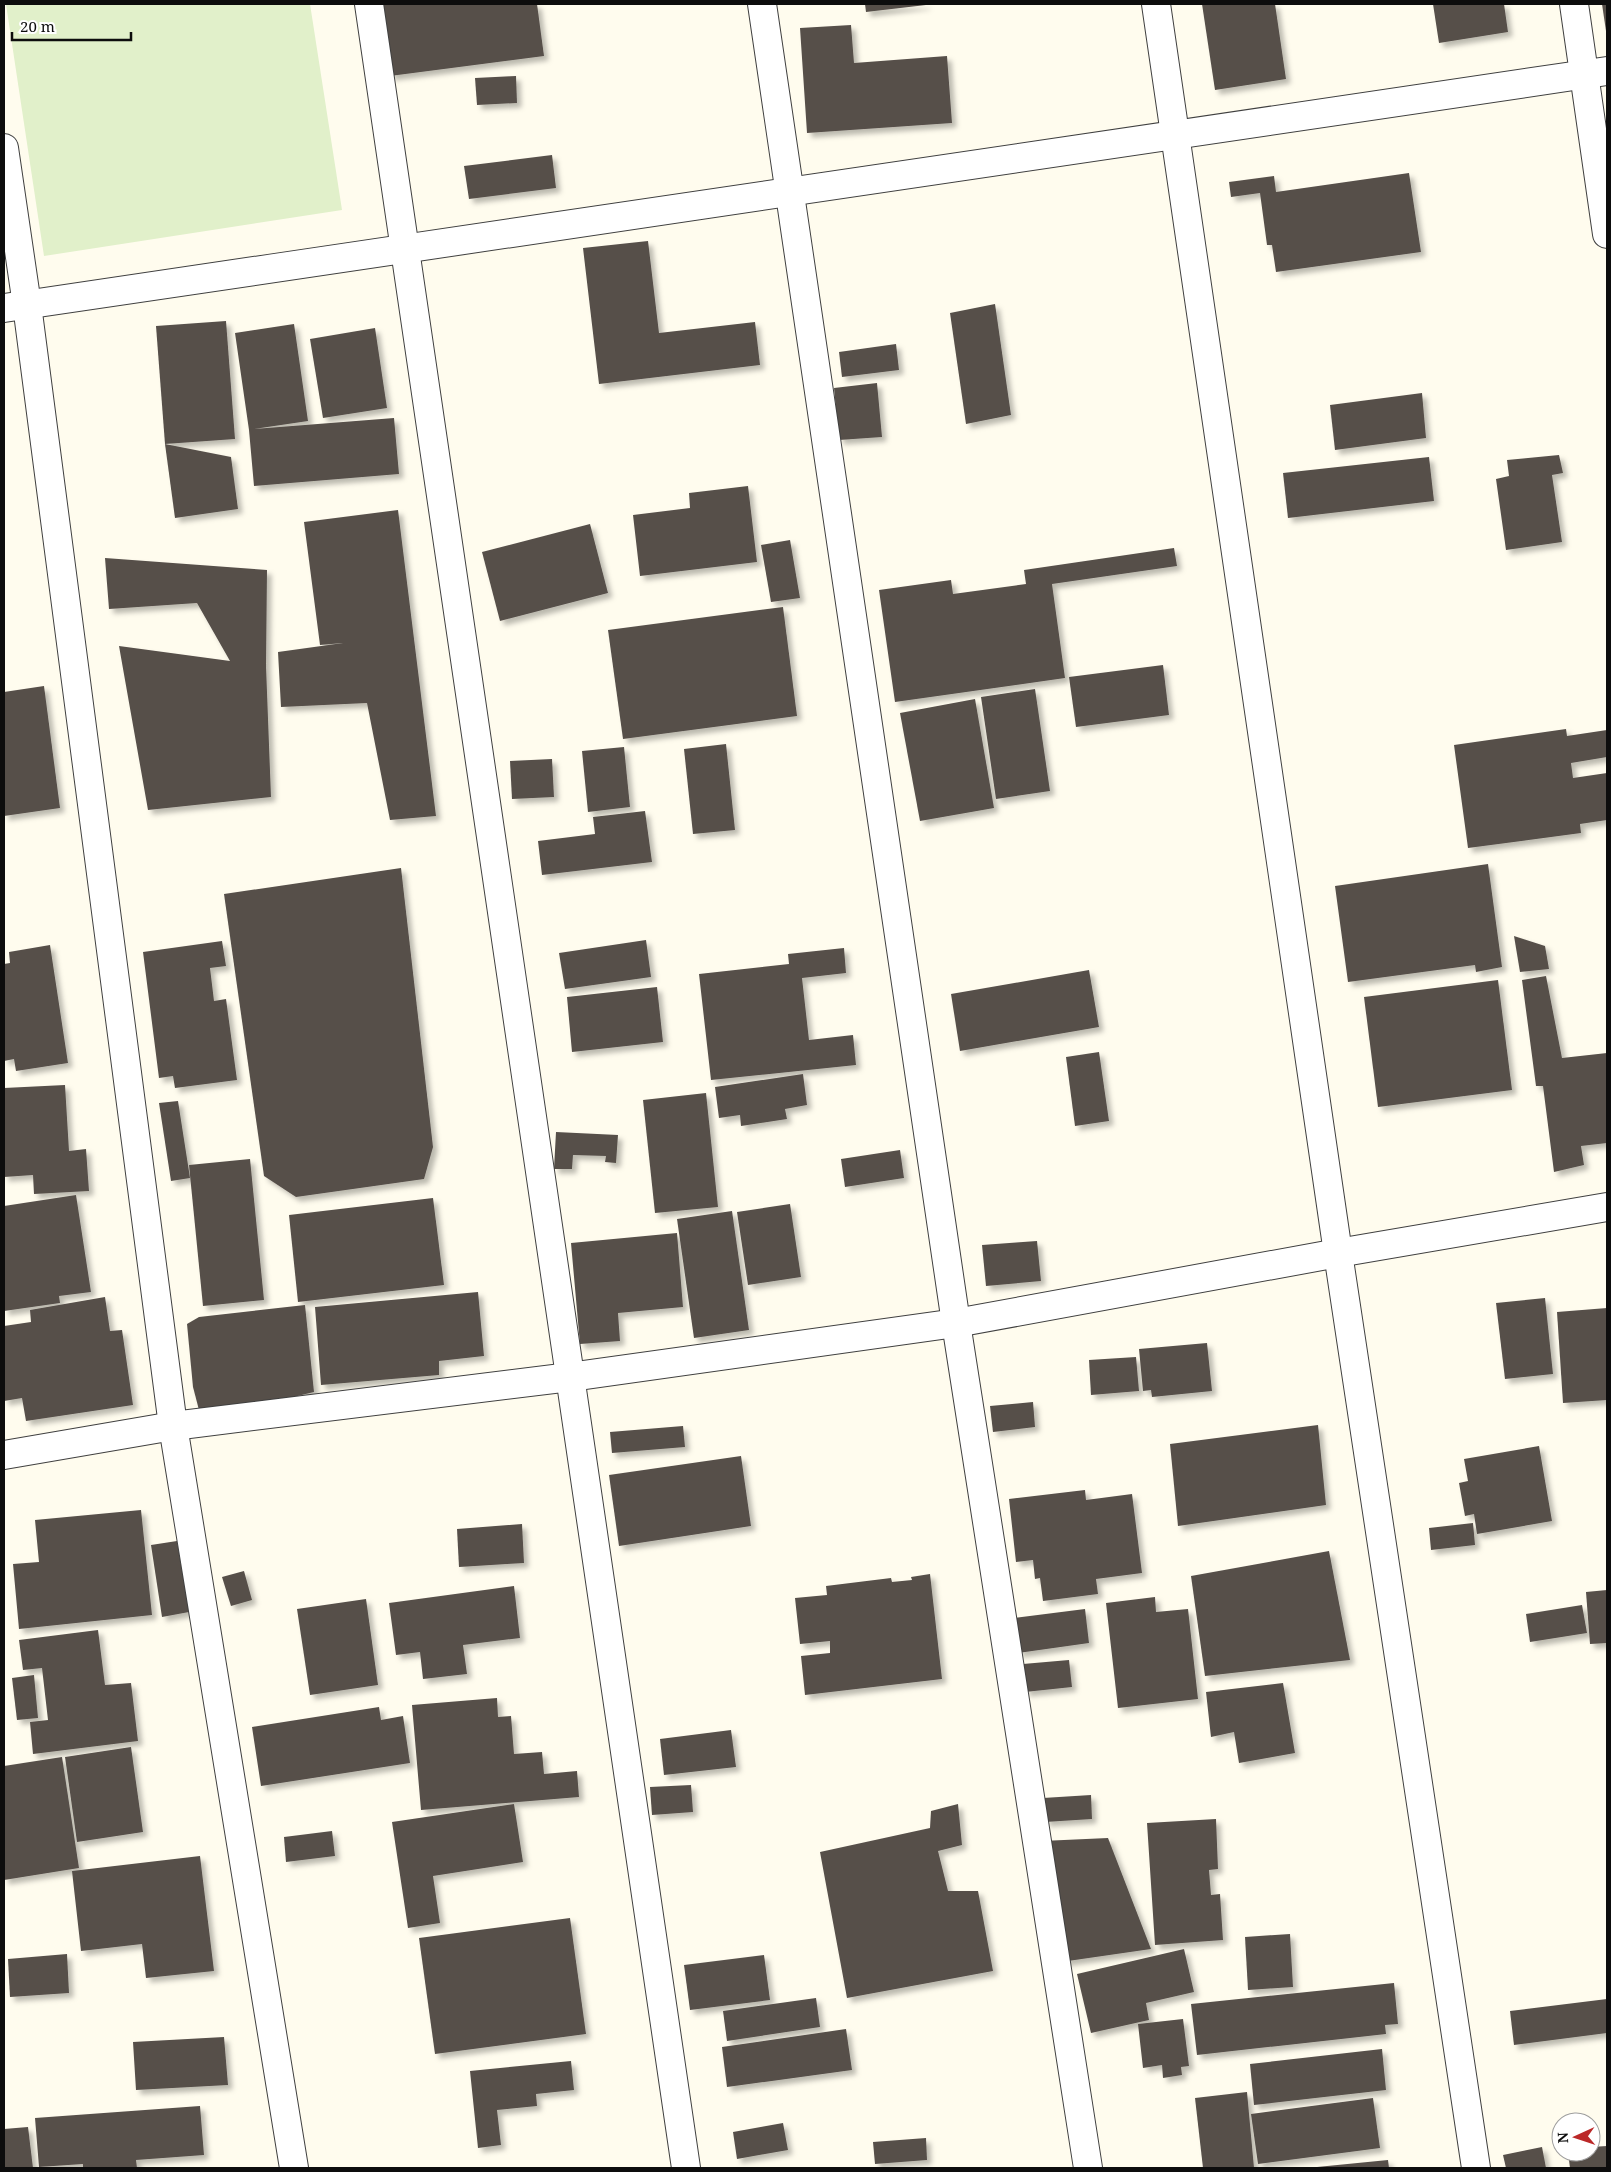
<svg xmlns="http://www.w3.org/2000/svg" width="1611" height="2172" font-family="'Noto Serif',serif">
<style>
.pitch{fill:#e1f0ca}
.building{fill:#564f4a;filter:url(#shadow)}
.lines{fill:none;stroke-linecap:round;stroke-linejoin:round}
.street-casing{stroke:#404040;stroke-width:30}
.street{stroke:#fff;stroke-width:28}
</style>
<defs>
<filter id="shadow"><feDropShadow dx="4.5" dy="4.5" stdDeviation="2.5" flood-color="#0004"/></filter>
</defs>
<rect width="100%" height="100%" fill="#fffcee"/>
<!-- pitch -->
<path class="pitch" d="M6,4h304l32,206 -298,46z"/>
<!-- building -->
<g class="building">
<path d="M380,4h157l7,52 -154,20z"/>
<path d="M865,4h61v1l-60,7z"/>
<path d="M1202,4h73l11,75 -71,11z"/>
<path d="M1433,4h71l4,28 -69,11z"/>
<path d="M1602,4h5v27h-1z"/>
<path d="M851,25l3,38 93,-7 5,67 -145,10 -7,-105z"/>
<path d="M516,76l1,27 -40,2 -2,-27z"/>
<path d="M552,155l4,33 -87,11 -5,-33z"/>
<path d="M1409,173l12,79 -145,20 -4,-27h-5l-7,-52 -29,4 -2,-15 45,-6 2,16z"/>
<path d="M648,241l11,92 96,-11 5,43 -161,19 -16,-136z"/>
<path d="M995,304l16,111 -45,9 -16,-111z"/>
<path d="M226,321l9,118 -70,5 -9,-118z"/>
<path d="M294,324l14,97 -54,8 140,-11 5,56 -145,12 -5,-56 -14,-97z"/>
<path d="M375,328l12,80 -64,10 -13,-79z"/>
<path d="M896,344l3,26 -57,7 -3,-25z"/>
<path d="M877,383l5,54 -43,3 -5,-52z"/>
<path d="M1422,393l4,45 -91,12 -5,-45z"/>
<path d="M165,444l66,13 7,52 -63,9z"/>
<path d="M1559,455l4,18 -11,2 10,67 -56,8 -10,-71 13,-3 -2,-16z"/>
<path d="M1429,457l5,44 -146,17 -5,-45z"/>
<path d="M748,486l9,76 -117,14 -7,-61 57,-7 -1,-15z"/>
<path d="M398,510l38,306 -46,4 -23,-117 -86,4 -3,-55 65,-9 -23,2 -16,-123z"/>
<path d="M590,524l18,69 -108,28 -18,-69z"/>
<path d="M790,540l10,58 -29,4 -10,-57z"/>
<path d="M1174,548l3,18 -125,18 13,94 -170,24 -16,-112 72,-10 2,14 73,-10 -2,-14z"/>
<path d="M105,558l162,12 -1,96 5,131 -123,13 -29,-164 111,15 -33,-58 -88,6z"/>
<path d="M783,607l14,109 -174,23 -15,-109z"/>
<path d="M1163,665l6,50 -93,12 -7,-50z"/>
<path d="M44,686l16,122 -56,8v-124z"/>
<path d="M1035,689l15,102 -54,8 -15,-102z"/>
<path d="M975,699l19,109 -74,13 -20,-108z"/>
<path d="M1566,729l1,7 40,-6v27l-36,6 2,15 34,-5v47l-27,4 1,9 -113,15 -14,-103z"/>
<path d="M726,744l9,86 -42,4 -9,-85z"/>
<path d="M624,747l6,60 -42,5 -6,-61z"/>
<path d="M552,759l2,38 -42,2 -2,-38z"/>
<path d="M645,811l7,51 -110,13 -4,-34 57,-7 -2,-17z"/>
<path d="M1488,864l14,103 -26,5 -1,-7 -127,17 -13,-96z"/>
<path d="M401,868l32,279 -9,32 -128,18 -32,-21 -40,-282z"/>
<path d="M1514,936l31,10 4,23 -29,3z"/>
<path d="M646,940l5,37 -86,12 -6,-36z"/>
<path d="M222,941l4,25 -16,2 4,33 12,-2 11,81 -62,8 -2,-12 -14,2 -16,-126z"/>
<path d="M50,945l18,118 -52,8 -2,-12 -10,2v-97l6,-1 -1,-11z"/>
<path d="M844,948l2,25 -44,5 7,62 44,-5 3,30 -145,15 -12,-106 90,-10 -1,-10z"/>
<path d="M1089,970l10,57 -139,24 -9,-57z"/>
<path d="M1546,976l16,82 45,-5v90l-26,3 3,19 -30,7 -11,-86h-7l-14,-106z"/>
<path d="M1498,980l14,110 -134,17 -14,-110z"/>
<path d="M657,987l6,55 -91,10 -5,-55z"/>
<path d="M1099,1052l10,69 -34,5 -9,-69z"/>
<path d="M803,1074l4,31 -22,4 2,10 -46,7 -1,-11 -21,3 -4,-31z"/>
<path d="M65,1085l4,66 17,-2 3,42 -55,3 -1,-19 -29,2v-89z"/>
<path d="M706,1093l12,114 -63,6 -12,-113z"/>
<path d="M178,1101l12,77 -19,3 -12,-78z"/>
<path d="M556,1132l62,3 -2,28 -11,-1 1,-6 -33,-1 -1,14h-18z"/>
<path d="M900,1150l4,28 -59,9 -4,-28z"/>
<path d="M250,1159l14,141 -61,6 -14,-141z"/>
<path d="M76,1195l15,97 -32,4 1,7 -56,8v-105z"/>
<path d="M433,1198l11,87 -146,17 -9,-87z"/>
<path d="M790,1204l11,73 -53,8 -11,-73z"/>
<path d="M732,1211l17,119 -55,8 -17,-119z"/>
<path d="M677,1233l6,74 -65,6 2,28 -40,3 -9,-101z"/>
<path d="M1037,1241l4,40 -55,5 -4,-41z"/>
<path d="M478,1292l6,64 -45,5v14l-118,10 -6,-78z"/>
<path d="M105,1297l5,34 12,-1 11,75 -107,16 -4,-23 -18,3v-75l27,-4 -1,-12z"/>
<path d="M1545,1298l8,76 -48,5 -9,-76z"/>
<path d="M305,1305l9,87 -29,7 -86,11 -6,-23 -6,-63 12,-7z"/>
<path d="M1607,1308v92l-44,3 -6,-91z"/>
<path d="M1207,1343l5,48 -60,6 -1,-7 -8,1 -4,-42z"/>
<path d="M1136,1357l3,34 -48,4 -2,-35z"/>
<path d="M1033,1402l2,25 -42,5 -3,-26z"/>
<path d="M1318,1425l8,80 -148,21 -8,-82z"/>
<path d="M683,1426l2,21 -73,6 -2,-21z"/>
<path d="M1539,1446l13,75 -75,13 -3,-20 -9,2 -6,-33 9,-2 -4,-22z"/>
<path d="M741,1456l10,70 -132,20 -10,-71z"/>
<path d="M1085,1490l1,10 46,-6 10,79 -46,6 2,15 -55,7 -3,-23 -5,1 -2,-19 -17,2 -7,-63z"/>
<path d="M141,1510l11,105 -133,14 -6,-65 26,-2 -4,-42z"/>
<path d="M1473,1523l2,22 -44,5 -2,-22z"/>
<path d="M522,1524l2,39 -65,4 -2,-38z"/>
<path d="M177,1541l12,71 -27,5 -11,-72z"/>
<path d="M1329,1551l21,109 -145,16 -14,-100z"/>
<path d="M244,1571l8,29 -21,6 -9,-29z"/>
<path d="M930,1574l12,105 -137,16 -4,-39 29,-3v-12l-30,3 -5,-46 32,-3 -1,-9 65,-8 1,4 20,-2 -1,-3z"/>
<path d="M514,1586l6,52 -57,7 4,29 -44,5 -3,-27 -24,3 -7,-52z"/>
<path d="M1607,1590v53l-17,1 -4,-52z"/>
<path d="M1155,1597l1,15 32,-3 10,90 -80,9 -12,-105z"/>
<path d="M366,1599l12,86 -68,10 -13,-86z"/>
<path d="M1582,1605l5,28 -57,9 -4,-28z"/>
<path d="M1085,1609l4,34 -71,10 -4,-35z"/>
<path d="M98,1630l7,55 26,-2 7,58 -105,13 -3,-32 18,-2 -6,-52 -19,2 -4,-30z"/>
<path d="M1069,1660l3,27 -47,5 -2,-28z"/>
<path d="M34,1675l4,43 -21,2 -5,-42z"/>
<path d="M1283,1683l12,70 -56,10 -5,-31 -23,5 -5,-45z"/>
<path d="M497,1698l1,19 13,-1 3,38 28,-2 2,22 33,-3 2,26 -158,13 -9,-105z"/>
<path d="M379,1707l2,13 22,-4 7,47 -149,23 -9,-59z"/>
<path d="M731,1730l5,37 -72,8 -4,-36z"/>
<path d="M131,1747l12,85 -66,10 -12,-85z"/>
<path d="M62,1757l17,111 -75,12v-114z"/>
<path d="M691,1785l2,27 -41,3 -2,-28z"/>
<path d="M1091,1795l1,24 -47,3 -2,-24z"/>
<path d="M514,1804l9,58 -90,14 7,47 -32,5 -16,-106z"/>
<path d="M958,1804l4,41 -24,6 10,40h30l15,80 -146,27 -27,-146 110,-24 1,-17z"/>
<path d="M1216,1819l2,50 -9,1 2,25 9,-1 3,46 -68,5 -8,-122z"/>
<path d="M332,1831l3,25 -49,6 -2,-25z"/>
<path d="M1108,1838l43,111 -90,13 -19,-121z"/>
<path d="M200,1856l14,115 -68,7 -4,-34 -61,7 -9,-80z"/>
<path d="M570,1918l16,116 -151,20 -16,-116z"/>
<path d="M1290,1934l3,53 -45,3 -3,-53z"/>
<path d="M1184,1949l10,43 -48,11 3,17 -58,13 -14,-59z"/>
<path d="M67,1954l2,39 -59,4 -2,-38z"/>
<path d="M764,1955l6,45 -80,10 -6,-45z"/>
<path d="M1394,1983l4,41 -13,1 1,9 -189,21 -6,-51z"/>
<path d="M816,1998l4,29 -93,14 -4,-30z"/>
<path d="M1607,1999v34l-93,12 -4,-34z"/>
<path d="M1183,2019l6,47 -8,1 1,8 -19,3 -1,-13 -19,3 -5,-44z"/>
<path d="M846,2029l6,41 -125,17 -5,-40z"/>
<path d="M224,2037l4,48 -92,5 -3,-48z"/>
<path d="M1382,2049l4,41 -132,15 -4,-41z"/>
<path d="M571,2061l3,29 -38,4 1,12 -40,4 4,35 -23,3 -8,-77z"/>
<path d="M1247,2092l7,76h-51l-8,-70z"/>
<path d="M1373,2098l7,50 -122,16 -7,-50z"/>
<path d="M200,2106l4,49 -68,5 1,8h-54v-4l-44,3 -4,-49z"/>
<path d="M783,2123l5,27 -51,9 -4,-27z"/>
<path d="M28,2127l5,41h-29v-39z"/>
<path d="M926,2138l1,22 -52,4 -2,-22z"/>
<path d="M1607,2146v22h-37l-2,-16h23v-5z"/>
<path d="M1542,2147l4,21h-40l-3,-13z"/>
<path d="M1388,2160l1,8h-72v-1z"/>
</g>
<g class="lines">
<defs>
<g id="street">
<path d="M369,4l317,2164"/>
<path d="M762,4l194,1319 132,845"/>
<path d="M1156,4l182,1249 138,915"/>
<path d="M1574,4l33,230"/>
<path d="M4,148l23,157 146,1121 121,742"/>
<path d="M4,308l1603,-237"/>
<path d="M4,1455l169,-29 397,-49 386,-54 382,-70 269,-46"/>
</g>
</defs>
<!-- street casing -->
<use href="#street" class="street-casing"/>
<!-- street -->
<use href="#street" class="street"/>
</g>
<!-- border -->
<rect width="1611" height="2172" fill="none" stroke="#0d0d0d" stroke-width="10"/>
<!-- north arrow -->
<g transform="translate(1576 2137) rotate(267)"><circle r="24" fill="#ffffff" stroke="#9e9e9e"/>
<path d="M0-4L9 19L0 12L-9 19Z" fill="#bb2828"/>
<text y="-8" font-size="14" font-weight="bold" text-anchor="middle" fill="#0d0d0d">N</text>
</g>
<!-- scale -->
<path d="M12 32v8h119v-8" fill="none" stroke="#0d0d0d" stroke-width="2.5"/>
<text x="20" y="32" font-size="15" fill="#0d0d0d" stroke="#ffffff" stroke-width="4" paint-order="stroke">20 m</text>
</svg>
